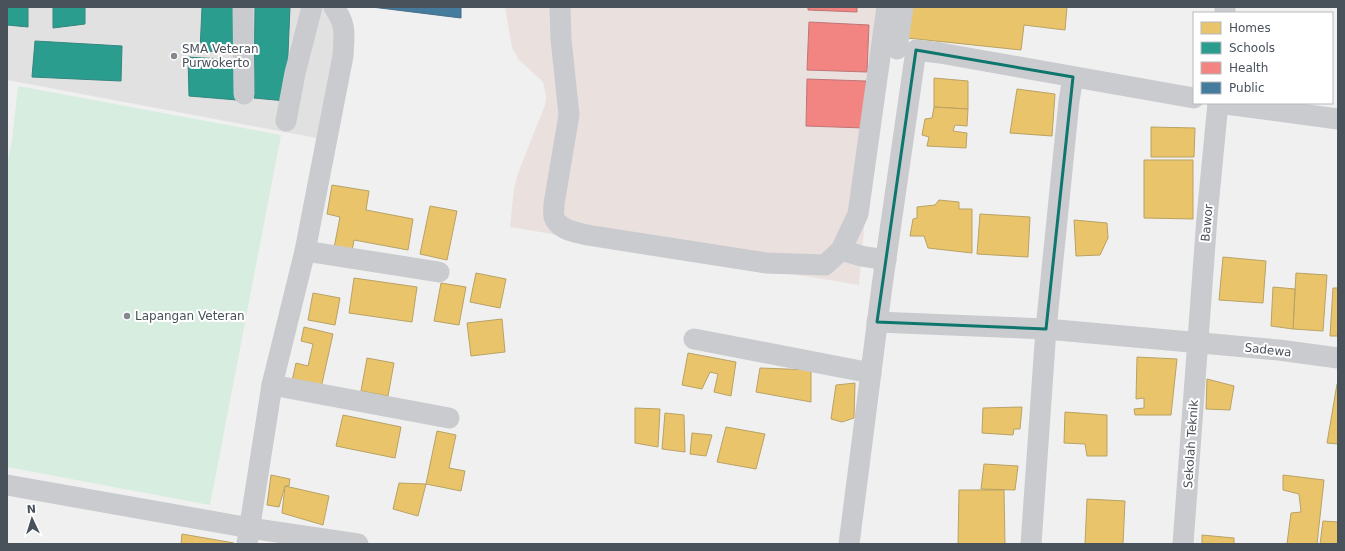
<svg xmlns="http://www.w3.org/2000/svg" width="1345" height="551" font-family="'DejaVu Sans',sans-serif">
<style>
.education{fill:#e2e1e1}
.medical{fill:#eae1df}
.green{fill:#d7ede0}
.homes{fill:#e9c46a;stroke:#b9a265}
.schools{fill:#2a9d8f;stroke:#33867f}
.health{fill:#f28482;stroke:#bf7576}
.public{fill:#457b9d;stroke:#466e89}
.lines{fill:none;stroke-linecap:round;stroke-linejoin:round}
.minor{stroke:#cacbce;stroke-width:21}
.marked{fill:none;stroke:#0f766e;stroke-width:3;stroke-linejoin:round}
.poi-dot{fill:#83898e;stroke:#fff;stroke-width:1.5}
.labels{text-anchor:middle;stroke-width:4;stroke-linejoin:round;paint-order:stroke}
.poi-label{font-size:12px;fill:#49515a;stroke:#fff;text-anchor:start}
.street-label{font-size:12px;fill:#49515a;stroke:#fff}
</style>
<rect width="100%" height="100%" fill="#f0f0f0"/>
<!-- education -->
<path class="education" d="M7,7h325l13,25 -18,108 -320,-60z"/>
<!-- medical -->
<path class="medical" d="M505,7h379l-25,278 -349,-58 4,-39 4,-15 27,-68 1,-8 -3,-15 -24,-22 -7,-12z"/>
<!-- green -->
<path class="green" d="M18,86l263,49 -71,370 -203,-38v-302l5,-25z"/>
<!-- homes -->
<g class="homes">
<path d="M911,7h156l-2,23 -41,-5 -3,25 -114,-12z"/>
<path d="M934,78l34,3v28l-34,-2z"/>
<path d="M1017,89l38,5 -3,42 -42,-3z"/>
<path d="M934,107l34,2 -1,17 -12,-1 -2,6 14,2 -1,15 -39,-2 2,-9 -7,-2 3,-16 7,-1z"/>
<path d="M1151,127l44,1 -1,29h-43z"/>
<path d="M1144,160h49v59l-49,-1z"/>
<path d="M332,185l37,6 -3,19 47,9 -5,31 -54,-10 -2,11 -18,-3 6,-31 -13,-3z"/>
<path d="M939,200l20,2v7h13v44l-44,-5 -4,-12h-14l3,-17 4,-1v-11l18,-2z"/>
<path d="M430,206l27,5 -10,49 -27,-6z"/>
<path d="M980,214l50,3 -2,40 -51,-3z"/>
<path d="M1074,220l33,3 1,15 -8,17 -24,1z"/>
<path d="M1223,257l43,4 -3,42 -44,-3z"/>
<path d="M476,273l30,6 -6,29 -30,-6z"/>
<path d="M1296,273l31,2 -4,56 -30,-2z"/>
<path d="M354,278l63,9 -5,35 -63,-9z"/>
<path d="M441,283l25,4 -7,38 -25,-4z"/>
<path d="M1273,287l22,2 -2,40 -22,-3z"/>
<path d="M1333,288h5v48h-8z"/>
<path d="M313,293l27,5 -5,27 -27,-5z"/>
<path d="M502,319l3,33 -34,4 -4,-33z"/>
<path d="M304,327l29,7 -12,54 -29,-7 4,-18 12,3 5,-22 -12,-3z"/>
<path d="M688,353l48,9 -5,34 -17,-4 4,-18 -8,-2 -8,17 -20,-4z"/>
<path d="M1137,357l40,2 -6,56h-36l-1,-6 10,-1v-10l-8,1z"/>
<path d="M367,358l27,5 -6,33 -27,-5z"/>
<path d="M760,368l51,2v32l-55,-10z"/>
<path d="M1207,379l27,7 -4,24 -24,-1z"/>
<path d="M855,383l-1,35 -12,4 -11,-3 5,-34z"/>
<path d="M1337,384h1v60l-11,-1z"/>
<path d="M1022,407l-2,22h-6l-1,6 -31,-2 1,-25z"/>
<path d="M635,408l25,1 -2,38 -23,-4z"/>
<path d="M1065,412l42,3v41h-20l-2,-12 -21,-1z"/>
<path d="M665,413l19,2 1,37 -23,-3z"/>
<path d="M343,415l58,12 -6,31 -59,-12z"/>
<path d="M726,427l39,7 -9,35 -39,-7z"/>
<path d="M437,431l19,4 -7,33 16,3 -4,20 -35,-7z"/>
<path d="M692,433l20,2 -6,21 -16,-2z"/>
<path d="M984,464l34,2 -3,24 -34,-1z"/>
<path d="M271,475l19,4 -1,7h-4l-6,21 -12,-2z"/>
<path d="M1283,475l41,5 -7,64h-30l4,-31 10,-1 -2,-18 -16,-4z"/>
<path d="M399,483l27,1 -8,32 -25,-7z"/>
<path d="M285,486l44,10 -6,29 -41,-12z"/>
<path d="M959,490h45l1,54h-47z"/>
<path d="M1087,499l38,2 -2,43h-38z"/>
<path d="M1323,521l15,1v22h-18z"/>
<path d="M182,534l52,9 -1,1h-52z"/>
<path d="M1202,535l32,3v6h-32z"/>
</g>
<!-- schools -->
<g class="schools">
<path d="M7,7h21v20l-21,-2z"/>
<path d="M53,7h32v17l-32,4z"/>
<path d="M202,7h36l-1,45 -37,-1z"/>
<path d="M255,7h35l-4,94 -32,-3z"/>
<path d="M35,41l87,5 -1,35 -89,-4z"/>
<path d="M188,57l48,3 1,40 -48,-4z"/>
</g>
<!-- health -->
<g class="health">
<path d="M808,7h49v5l-49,-2z"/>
<path d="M809,22l60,3 -2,47 -60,-2z"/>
<path d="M807,79l59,2 -2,47 -58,-2z"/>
</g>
<!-- public -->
<path class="public" d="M372,7h89v11z"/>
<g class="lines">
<!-- minor -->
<g class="minor">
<path d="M243,7l1,87"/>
<path d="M560,7l1,32 8,76 -15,89c0,4 -1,9 0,13 4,13 22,15 33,18l179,28 59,2 16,-15 17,-36 29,-207"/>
<path d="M1225,13v-6"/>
<path d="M897,49l6,-42"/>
<path d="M1218,103l120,16"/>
<path d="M286,121l9,-48 17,-66"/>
<path d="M841,250l20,6 25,4"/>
<path d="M305,251l134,21"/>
<path d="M877,322l169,7 233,21 59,8"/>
<path d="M694,339l177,34"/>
<path d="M272,385l177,33"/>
<path d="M7,485l243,43 108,16"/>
<path d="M247,544l25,-159 33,-134 38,-195c1,-22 4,-30 -9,-49"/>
<path d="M849,544l33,-258 34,-236 24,3 254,45"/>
<path d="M1031,544l15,-215 23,-228 4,-24"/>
<path d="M1183,544l24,-327 11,-114"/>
</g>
</g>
<!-- marked area -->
<path class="marked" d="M916,50l157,27 -27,252 -169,-7z"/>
<!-- markers -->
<g class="poi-dot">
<circle cx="174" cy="56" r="4"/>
<circle cx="127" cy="316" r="4"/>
</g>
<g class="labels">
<!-- poi labels -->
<g class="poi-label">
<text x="182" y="53">SMA Veteran<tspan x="182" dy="14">Purwokerto</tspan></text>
<text x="135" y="320">Lapangan Veteran</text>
</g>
<!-- street labels -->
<g class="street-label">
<text transform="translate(1207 223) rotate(-85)" y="4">Bawor</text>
<text transform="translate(1268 350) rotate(6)" y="4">Sadewa</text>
<text transform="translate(1191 444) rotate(-86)" y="4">Sekolah Teknik</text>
</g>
</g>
<!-- border -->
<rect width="1345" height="551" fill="none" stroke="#49515a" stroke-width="16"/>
<!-- legend -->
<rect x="1193" y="12" width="140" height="92" fill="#ffffff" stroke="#b6b9bd"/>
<rect x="1201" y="22" width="20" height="12" fill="#e9c46a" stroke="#b6b9bd"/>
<text x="1229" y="32" font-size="12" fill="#49515a">Homes</text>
<rect x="1201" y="42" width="20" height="12" fill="#2a9d8f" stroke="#b6b9bd"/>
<text x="1229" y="52" font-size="12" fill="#49515a">Schools</text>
<rect x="1201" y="62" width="20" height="12" fill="#f28482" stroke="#b6b9bd"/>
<text x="1229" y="72" font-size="12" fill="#49515a">Health</text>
<rect x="1201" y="82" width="20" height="12" fill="#457b9d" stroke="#b6b9bd"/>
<text x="1229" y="92" font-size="12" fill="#49515a">Public</text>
<!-- north arrow -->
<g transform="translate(32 519) rotate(356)" stroke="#ffffff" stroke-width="3" paint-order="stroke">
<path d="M0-3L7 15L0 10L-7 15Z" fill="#49515a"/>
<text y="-6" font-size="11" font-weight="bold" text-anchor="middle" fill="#49515a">N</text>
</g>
</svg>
